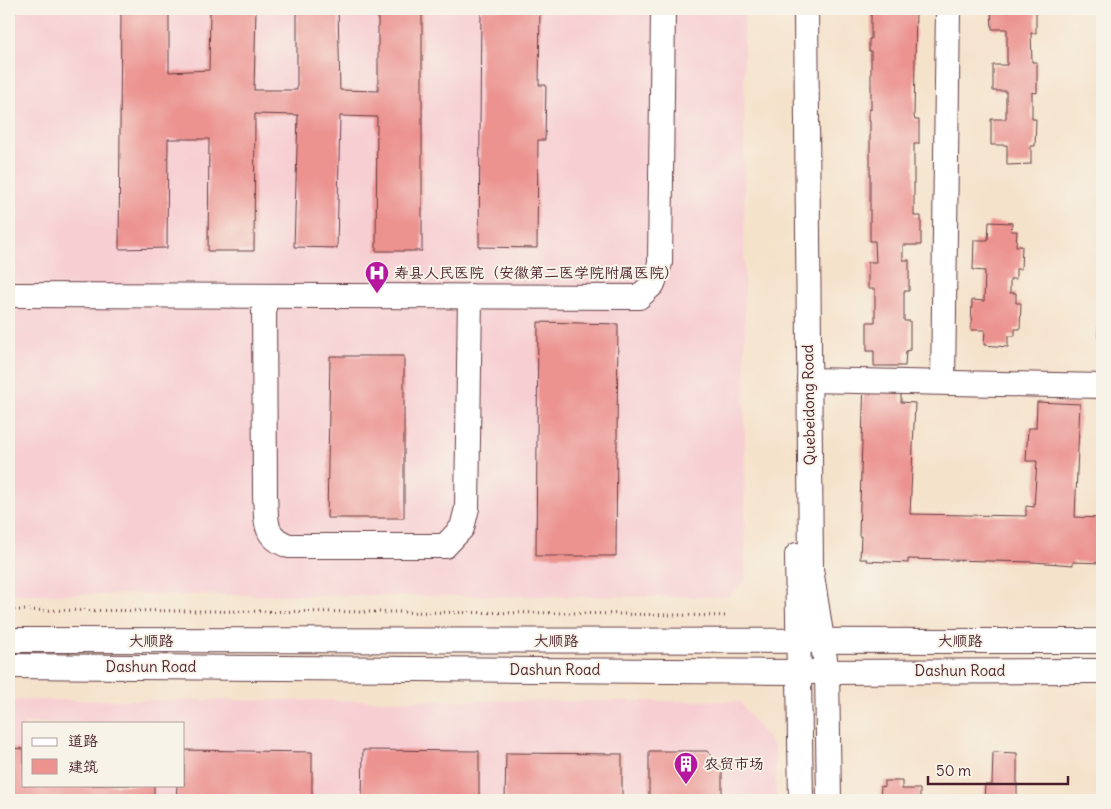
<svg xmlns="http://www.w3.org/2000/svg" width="1111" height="809" font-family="Delius,'LXGW WenKai TC',sans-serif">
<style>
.built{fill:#f7cfd3;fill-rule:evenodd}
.building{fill:#ec9390}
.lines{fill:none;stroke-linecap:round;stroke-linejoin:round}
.minor-casing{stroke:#643c43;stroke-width:26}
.path{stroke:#643c43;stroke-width:3;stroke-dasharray:1 4;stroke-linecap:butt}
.minor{stroke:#fff;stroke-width:24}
.labels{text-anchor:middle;stroke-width:4;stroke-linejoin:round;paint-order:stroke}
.poi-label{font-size:15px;fill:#4a1f2b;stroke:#f7f3e8;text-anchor:start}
.street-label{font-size:15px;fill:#4a1f2b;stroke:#f7f3e8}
</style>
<rect width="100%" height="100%" fill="#f7f3e8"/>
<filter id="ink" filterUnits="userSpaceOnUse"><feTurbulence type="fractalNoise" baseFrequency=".02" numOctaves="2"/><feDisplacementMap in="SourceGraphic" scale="10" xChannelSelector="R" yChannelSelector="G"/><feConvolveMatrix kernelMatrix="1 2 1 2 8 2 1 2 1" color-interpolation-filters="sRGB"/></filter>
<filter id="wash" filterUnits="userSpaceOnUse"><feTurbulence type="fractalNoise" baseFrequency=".0096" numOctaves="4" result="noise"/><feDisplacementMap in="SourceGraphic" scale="20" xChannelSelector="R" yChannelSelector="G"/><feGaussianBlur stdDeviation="1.12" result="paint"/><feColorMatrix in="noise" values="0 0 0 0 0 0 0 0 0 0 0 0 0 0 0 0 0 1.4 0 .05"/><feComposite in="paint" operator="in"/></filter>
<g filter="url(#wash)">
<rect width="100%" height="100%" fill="#f5e2cb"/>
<!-- built -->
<g class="built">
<path d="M9,9h735l1,571 -17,17 -719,-3z"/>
<path d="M9,700l730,1 36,48 1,51h-767zM24,723h160v62h-160z"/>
</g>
<g id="blocks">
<!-- building -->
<g class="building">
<path d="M121,9h48v63l40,-2 1,-61h46l-2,81h43v-81h41l2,81 38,1v-82h44v242h-46l1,-134 -37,-1 -3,132 -43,-1 4,-132 -43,-1 -1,137h-46l1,-112h-41l-1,109 -48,1z"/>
<path d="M481,9h59l-1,76h7l-1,55h-7l-1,108 -58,-1z"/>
<path d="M871,9h45l-2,107 1,4h4v24h-5v72h7v29h-18v15h6v31h-5v30h6v29l-4,1 -1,15h-31v-15h-7v-29h8v-33h-7v-27h8l-1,-21h-5v-120h-1v-12l2,1v-59h-2v-12h2z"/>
<path d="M991,9h45v24h-5l1,29h5v31l-5,-1v27h4l-1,27h-4v18l-24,1v-20h-16v-26h15v-28h-13v-26h14v-36h-15z"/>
<path d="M989,222l23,1 -1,8h6l-1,15h6l-1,23h-5v10h-6v14h6v10h5l-1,26h-5v7h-7v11l-24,-2 1,-15h-14l1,-30 12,1 1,-30 -12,-1 1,-30h14z"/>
<path d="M1101,248h1v31h-3z"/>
<path d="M1099,309h3v30l-4,-1z"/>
<path d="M538,322l80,2 -2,232h-80z"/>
<path d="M330,356h74v162h-77z"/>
<path d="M864,379h37v23l14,1 -5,111 116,2v-10l8,1 3,-46h-11l2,-33h8l1,-26 43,2 -5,113 27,1v45l-29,-1v3l-40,-3 -125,-3v4l-41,-2v-2h-7l1,-23h-2z"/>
<path d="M9,748l15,1v36h130v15l-145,-1z"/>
<path d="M184,750l128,2v48h-136l1,-15h7z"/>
<path d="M363,750l116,1v49h-117z"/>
<path d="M649,751h58l15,18v31h-73z"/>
<path d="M993,752l24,1v47h-25v-2h-8l1,-13h7z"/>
<path d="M506,753l116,1v46h-117z"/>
<path d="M884,781h18v8h18v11h-40l1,-14 3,1z"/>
</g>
</g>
</g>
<g filter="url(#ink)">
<use href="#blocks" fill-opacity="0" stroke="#643c43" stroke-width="1"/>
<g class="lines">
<defs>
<g id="minor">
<path d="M806,9l5,560 16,103 2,128"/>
<path d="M9,295l630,2 14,-13 7,-21 3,-254"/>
<path d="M264,296l1,199c2,26 -3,41 24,51h156l17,-18 5,-20 3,-212"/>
<path d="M809,380l293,6"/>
<path d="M943,382l5,-373"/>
<path d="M797,555l4,245"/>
<path d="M9,640l1093,1"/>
<path d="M9,666l790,6 303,-1"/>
</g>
</defs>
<!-- minor casing -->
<use href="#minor" class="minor-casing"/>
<!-- path -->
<path class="path" d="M9,610l560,3 158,3"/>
<!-- minor -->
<use href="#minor" class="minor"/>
</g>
</g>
<!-- icons -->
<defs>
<symbol id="hospital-pin" viewBox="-11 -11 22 30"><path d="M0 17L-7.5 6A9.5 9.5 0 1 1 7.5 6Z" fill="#b5179e" stroke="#f7f3e8"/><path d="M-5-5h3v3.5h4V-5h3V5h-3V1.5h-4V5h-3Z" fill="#fff"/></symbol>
<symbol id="building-pin" viewBox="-11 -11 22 30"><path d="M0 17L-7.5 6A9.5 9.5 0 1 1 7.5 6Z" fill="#b5179e" stroke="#f7f3e8"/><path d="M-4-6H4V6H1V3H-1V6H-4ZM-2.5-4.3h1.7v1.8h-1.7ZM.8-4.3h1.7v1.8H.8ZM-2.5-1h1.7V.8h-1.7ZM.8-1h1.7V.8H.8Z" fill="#fff"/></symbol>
</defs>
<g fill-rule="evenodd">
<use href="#hospital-pin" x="363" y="259" width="28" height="38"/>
<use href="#building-pin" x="672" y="750" width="28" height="38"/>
</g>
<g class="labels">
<!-- poi labels -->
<g class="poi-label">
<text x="394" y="278">寿县人民医院（安徽第二医学院附属医院）</text>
<text x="704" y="769">农贸市场</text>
</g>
<!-- street labels -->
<g class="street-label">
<text transform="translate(809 405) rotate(-91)" y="5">Quebeidong Road</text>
<text x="151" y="646">大顺路</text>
<text x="556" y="646">大顺路</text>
<text x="960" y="646">大顺路</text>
<text x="151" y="672">Dashun Road</text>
<text x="555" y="675">Dashun Road</text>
<text x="960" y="676">Dashun Road</text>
</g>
</g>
<!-- margin -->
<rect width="1111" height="809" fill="none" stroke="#f7f3e8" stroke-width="30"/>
<!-- legend -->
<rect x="22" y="722" width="162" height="65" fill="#f7f3e8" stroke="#b29e9c"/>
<rect x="32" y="738" width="25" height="8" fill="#ffffff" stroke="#b29e9c"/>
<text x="68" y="746" font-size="15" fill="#4a1f2b">道路</text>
<rect x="32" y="759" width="25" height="15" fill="#ec9390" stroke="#b29e9c"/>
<text x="68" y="772" font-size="15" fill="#4a1f2b">建筑</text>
<!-- scale -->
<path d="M928 776v8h140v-8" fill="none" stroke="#4a1f2b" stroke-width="2.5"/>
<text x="936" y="776" font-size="15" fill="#4a1f2b" stroke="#f7f3e8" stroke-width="4" paint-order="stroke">50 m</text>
</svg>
